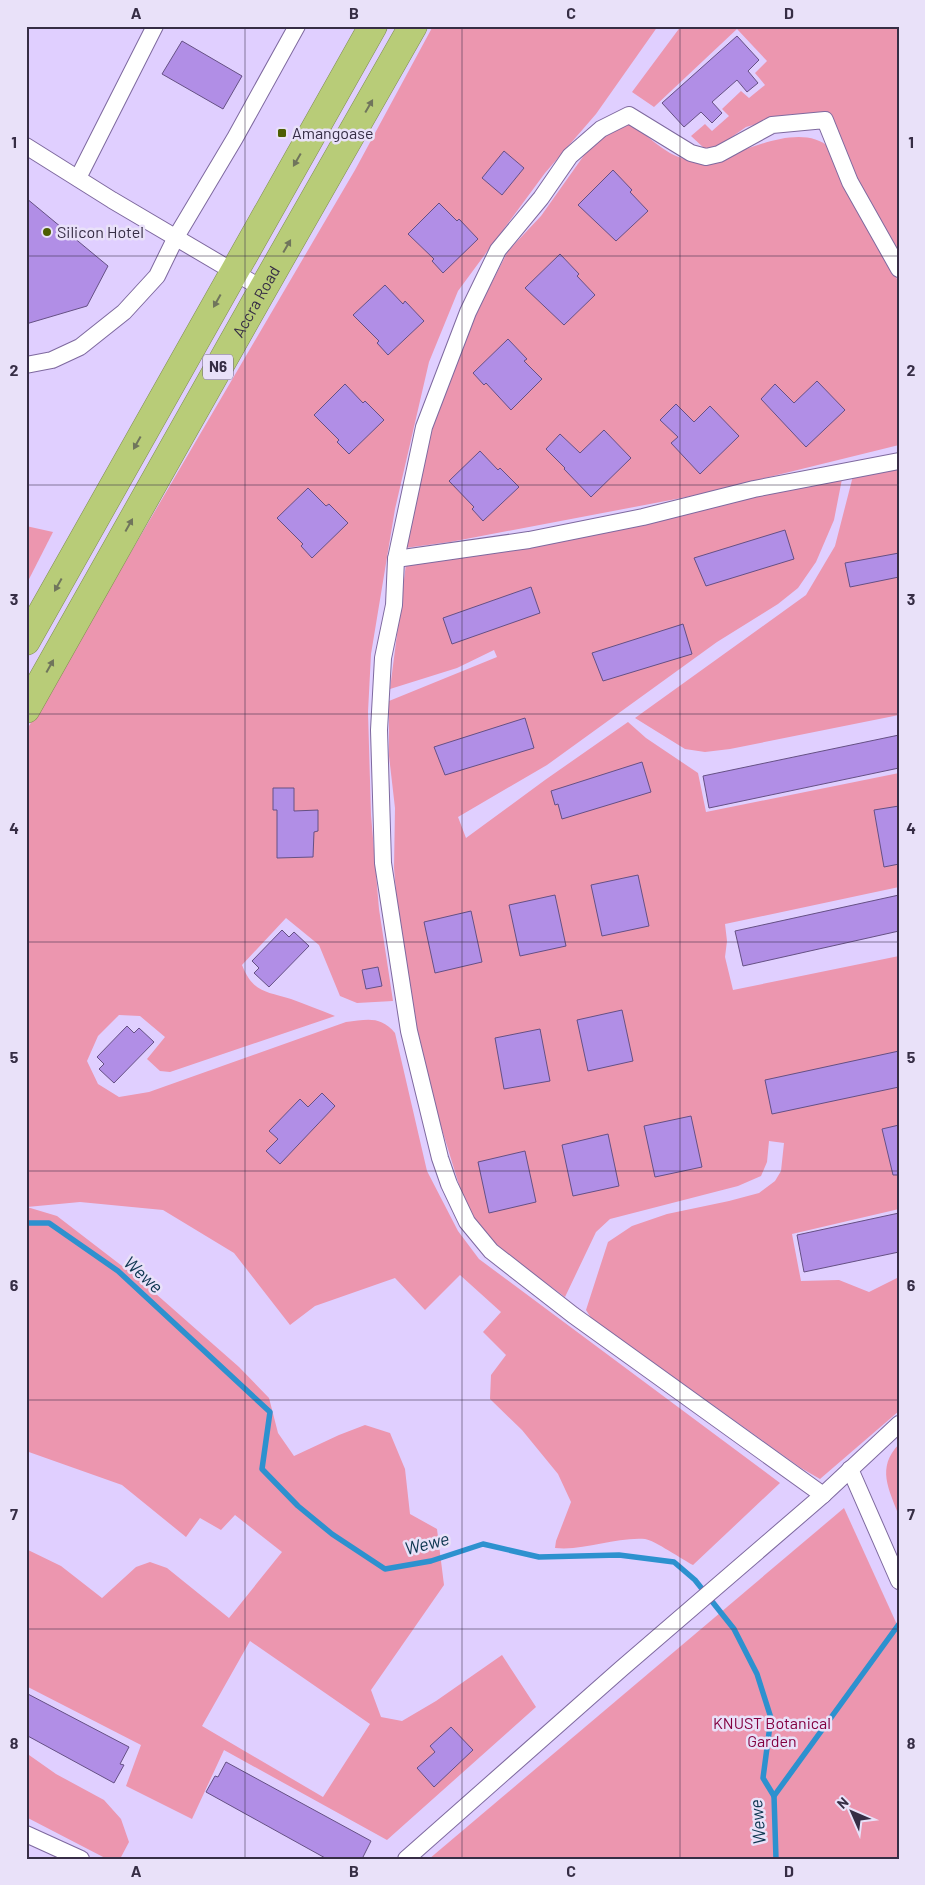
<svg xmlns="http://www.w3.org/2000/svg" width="925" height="1885" font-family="Barlow,sans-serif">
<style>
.green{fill:#ec96af;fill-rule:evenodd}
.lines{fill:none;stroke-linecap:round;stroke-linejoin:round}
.stream{stroke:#2d91cf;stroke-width:5.5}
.building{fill:#b18ee6;stroke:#655084}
.minor-casing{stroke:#7e699f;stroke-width:18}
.trunk-casing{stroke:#7f8d51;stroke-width:29}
.minor{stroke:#fff;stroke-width:16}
.trunk{stroke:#b8cc78;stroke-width:28}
.oneway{fill:#70755c}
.grid{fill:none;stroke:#362d45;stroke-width:1;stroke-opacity:0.55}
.poi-dot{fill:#4d5e02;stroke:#e9e1f9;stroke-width:2}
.labels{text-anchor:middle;stroke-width:5;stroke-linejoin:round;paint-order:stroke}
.shield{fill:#e9e1f9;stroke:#6c637b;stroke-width:1}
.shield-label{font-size:15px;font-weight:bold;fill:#362d45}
.poi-label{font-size:16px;fill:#362d45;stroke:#e9e1f9;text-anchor:start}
.street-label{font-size:16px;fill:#362d45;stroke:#e9e1f9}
.park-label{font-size:16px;fill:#830040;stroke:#e9e1f9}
.water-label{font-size:18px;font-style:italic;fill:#0c354f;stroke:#e9e1f9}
.neatline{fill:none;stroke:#362d45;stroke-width:2}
.grid-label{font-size:16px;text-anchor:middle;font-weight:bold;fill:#362d45}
</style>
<rect width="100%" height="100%" fill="#e0cfff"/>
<!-- green -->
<g class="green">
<path d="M433,26h225l-62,88 -51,59 -87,118 -29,71 -34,147 -24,145 -3,58 3,103 8,94 14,92 -36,2 -17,-7 -21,-51 -33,-27 -44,47c11,28 24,26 49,34 14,5 29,11 44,17l-165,56 -10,-1 -13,-12 18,-22 -25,-21 -21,-1 -21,21 -11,25 11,23 21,13 30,-5 197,-70c20,-2 34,-7 49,11l32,138 31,60 21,28 301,224 -87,82c-10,-5 -39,-25 -48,-26 -30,-2 -60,12 -90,9l1,-7 15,-39 -13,-28 -36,-44 -32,-31 1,-24 15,-20 -23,-23 18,-20 -41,-37 -35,35 -30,-32 -80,28 -25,19 -56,-72 -71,-43 -83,-8 -53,5 30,9 82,63 100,88 30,31 9,35 16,23 45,-21 26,-10 25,8 15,36 5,45 27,15 7,56 -73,105 10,27 21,4 34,-20 66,-46 34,52 -149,133 -163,-90 -32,69 -66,-33 15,-41 -115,-59v-137l35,17 41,32 34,-31 14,-5 17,6 62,50 53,-66 -47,-37 -14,15 -21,-12 -14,19 -64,-52 -96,-34v-720l329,-561zM250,1641l120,83 -47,73 -121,-71z"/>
<path d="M681,26h218v230l-49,-91 -23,-51h-35l-46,13 -30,21 -11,1 -14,-13 14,-12 7,7 17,-15 -7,-7 19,-18 8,7 16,-13 -10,-12 12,-12 -30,-32 -83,78 -22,-15z"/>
<path d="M629,123c20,12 38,35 62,37 6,1 13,1 19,1 7,-1 15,-5 22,-7 29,-10 73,-29 98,-6l69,135v162l-207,51 -242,46 -45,6 21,-109 47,-120 35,-68 33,-35 51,-72 16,-13z"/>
<path d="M899,468v247l-169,34 -25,3 -20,-3 -50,-31 171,-123 29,-49 18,-70z"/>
<path d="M842,479l-8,41 -18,42 -18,26 -20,16 -61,38 -170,123 -89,52 8,21 79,-58 83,-58 18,16 52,35 8,39 193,-39v114l-174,37 2,17 -2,16 8,33 166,-34v253l-107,25 9,47 38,-1 30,12 30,-15v134l-79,68 -19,-11 -210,-150 -5,-8 22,-68 24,-16 35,-12 62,-13 30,-8 16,-12 6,-10 3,-28 -15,-2 -2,21 -6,14 -23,10 -128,33 -14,13 -31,65 -76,-56 -13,-16 -12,-24 -29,-94 -24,-105 -12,-73 -5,-61 1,-60 -6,-52v-55l108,-44 -3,-7 -37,18 -67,21 16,-125z"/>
<path d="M26,526l27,6 -27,53z"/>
<path d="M899,1444v72c-10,-27 -23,-48 0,-72z"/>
<path d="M844,1508l55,121v230h-470z"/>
<path d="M29,1755l27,19 48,26 17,19 8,23 -9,17h-13l-81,-42v-61z"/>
</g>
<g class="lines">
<!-- stream -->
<g class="stream">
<path d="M26,1223h23l69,48 152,141 -8,57 36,37 34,28 53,35 46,-8 52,-17 56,13 80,-2 55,7 21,18 39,49 23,45 14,44 -8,60 11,18 2,63"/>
<path d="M774,1796l125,-172"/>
</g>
</g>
<!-- building -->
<g class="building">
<path d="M737,36l22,24 -11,11 10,12 -11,9 -10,-12 -25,22 10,11 -10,10 -11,-11 -17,15 -22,-24z"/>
<path d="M182,41l60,35 -19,33 -61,-35z"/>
<path d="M504,151l20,17 -22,27 -20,-17z"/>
<path d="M613,170l19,20 -2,2 18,19 -32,30 -38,-36z"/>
<path d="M26,198l82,68 -21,40 -61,18z"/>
<path d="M439,203l18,18 2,-2 19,20 -35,34 -11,-12 2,-2 -26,-25z"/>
<path d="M560,254l19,20 -2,2 18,19 -31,30 -39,-37z"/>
<path d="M385,285l18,19 2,-3 19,20 -36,34 -11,-12 2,-2 -26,-26z"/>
<path d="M508,339l19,20 -3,2 18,18 -31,31 -25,-27 -2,2 -11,-12z"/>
<path d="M817,381l28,29 -39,37 -45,-48 14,-15 19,19z"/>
<path d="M345,384l18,19 2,-2 19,19 -35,34 -12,-12 2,-2 -25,-25z"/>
<path d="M676,404l18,18 16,-16 29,30 -39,38 -29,-31 7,-6 -18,-17z"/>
<path d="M604,430l27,28 -40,39 -27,-28 1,-1 -19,-19 14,-15 20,19z"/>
<path d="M480,451l18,19 2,-2 19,19 -36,34 -11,-12 2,-2 -25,-26z"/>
<path d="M308,488l18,18 3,-2 19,19 -36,35 -11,-12 2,-2 -26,-26z"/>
<path d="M785,530l9,29 -88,27 -12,-28z"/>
<path d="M899,553v24l-49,10 -5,-24z"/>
<path d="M531,587l9,26 -88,31 -9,-26z"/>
<path d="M683,624l9,30 -89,27 -11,-28z"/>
<path d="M525,718l9,30 -89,27 -11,-28z"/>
<path d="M899,735v33l-190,40 -6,-32z"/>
<path d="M642,762l9,30 -89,27 -4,-15 -3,1 -4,-14z"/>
<path d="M273,788h21v23l24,-1v21l-4,1 -1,25 -36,1v-48h-4z"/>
<path d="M899,806v58l-15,3 -10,-57z"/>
<path d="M638,875l11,51 -47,10 -11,-51z"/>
<path d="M555,895l11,51 -46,10 -11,-51z"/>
<path d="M899,895v36l-156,35 -8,-35z"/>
<path d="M471,911l11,51 -47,11 -11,-51z"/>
<path d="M282,930l7,7 5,-5 15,14 -40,41 -15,-14 5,-5 -7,-7z"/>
<path d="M378,967l4,19 -16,3 -4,-19z"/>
<path d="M622,1010l11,51 -45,10 -11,-51z"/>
<path d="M127,1026l7,7 5,-5 15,14 -40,41 -15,-14 5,-5 -7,-7z"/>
<path d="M540,1029l10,52 -46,8 -9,-51z"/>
<path d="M899,1051v36l-127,27 -7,-34z"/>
<path d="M322,1093l13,13 -55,58 -14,-13 12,-12 -9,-8 31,-32 8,8z"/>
<path d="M691,1116l11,51 -47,10 -11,-51z"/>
<path d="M899,1125v50h-6l-11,-46z"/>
<path d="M608,1134l11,52 -46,10 -11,-51z"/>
<path d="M525,1151l11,51 -47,11 -11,-51z"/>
<path d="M899,1213v39l-95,20 -7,-37z"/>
<path d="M26,1693l103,54 -9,17 4,1 -10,18 -88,-48z"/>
<path d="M451,1727l22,23 -39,37 -17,-19 18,-16 -5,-6z"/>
<path d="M226,1762l145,79 -9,18h-35l-121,-67 9,-16 3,1z"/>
</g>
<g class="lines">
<defs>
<g id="minor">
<path d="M26,146l86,54 151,89"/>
<path d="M78,178l77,-152"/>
<path d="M26,365l26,-5 28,-13 44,-35 33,-36 19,-39 59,-99 62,-112"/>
<path d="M396,559l133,-19 114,-23 111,-28 145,-28"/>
<path d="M850,1469l49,112"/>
<path d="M823,1495l-250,-180 -82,-64 -24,-29 -18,-38 -9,-26 -31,-127 -26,-168 -4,-133 4,-72 11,-53 2,-46 28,-132 44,-115 30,-62 43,-52 29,-42 31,-27 28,-14 62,38 15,4 13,-3 53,-29 53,-5 25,62 49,87"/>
<path d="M26,1834l55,25"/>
<path d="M406,1859l215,-190 202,-174 76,-71"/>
</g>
<g id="trunk">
<path d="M26,641l347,-615"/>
<path id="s1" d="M26,709l237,-420 150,-263"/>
</g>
</defs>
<!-- minor casing -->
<use href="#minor" class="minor-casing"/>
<!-- trunk casing -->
<use href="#trunk" class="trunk-casing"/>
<!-- minor -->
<use href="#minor" class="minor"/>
<!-- trunk -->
<use href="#trunk" class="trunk"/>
</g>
<!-- one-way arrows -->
<defs><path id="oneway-solid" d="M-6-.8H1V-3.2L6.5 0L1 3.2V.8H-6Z" transform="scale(1.25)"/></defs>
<g class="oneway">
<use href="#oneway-solid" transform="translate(369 106) rotate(-60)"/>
<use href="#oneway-solid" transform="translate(297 160) rotate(120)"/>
<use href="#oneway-solid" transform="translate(287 246) rotate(-60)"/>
<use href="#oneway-solid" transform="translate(217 301) rotate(119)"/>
<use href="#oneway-solid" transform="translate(137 443) rotate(119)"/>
<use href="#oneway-solid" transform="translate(129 525) rotate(-61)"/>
<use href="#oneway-solid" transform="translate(58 585) rotate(119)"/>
<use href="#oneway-solid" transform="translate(50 666) rotate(-61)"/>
</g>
<!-- grid -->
<path class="grid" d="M245,26v1833M462,26v1833M680,26v1833M26,256h873M26,485h873M26,714h873M26,942h873M26,1171h873M26,1400h873M26,1629h873"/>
<!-- markers -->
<g class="poi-dot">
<rect x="277" y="128" width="10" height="10" rx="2.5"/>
<circle cx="47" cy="232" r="5"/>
</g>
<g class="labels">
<!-- shield labels -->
<rect class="shield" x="203" y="354.5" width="30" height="25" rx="4"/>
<g class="shield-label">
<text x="218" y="372">N6</text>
</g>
<!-- poi labels -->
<g class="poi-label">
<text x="292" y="139">Amangoase</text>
<text x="57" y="238">Silicon Hotel</text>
</g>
<!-- street labels -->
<g class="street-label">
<text dy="6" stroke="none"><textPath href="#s1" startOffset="468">Accra Road</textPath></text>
</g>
<!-- park labels -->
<g class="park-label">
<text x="772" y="1729">KNUST Botanical<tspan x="772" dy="18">Garden</tspan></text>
</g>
<!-- water labels -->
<g class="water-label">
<text transform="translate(143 1275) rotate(42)" y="6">Wewe</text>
<text transform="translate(427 1544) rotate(-14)" y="6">Wewe</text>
<text transform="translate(758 1822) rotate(-95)" y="6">Wewe</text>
</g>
</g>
<!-- border -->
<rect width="925" height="1885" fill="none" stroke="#e9e1f9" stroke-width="55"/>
<!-- north arrow -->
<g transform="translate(852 1812) rotate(315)" stroke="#e9e1f9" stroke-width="4" paint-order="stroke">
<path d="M0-4L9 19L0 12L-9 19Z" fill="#362d45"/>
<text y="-8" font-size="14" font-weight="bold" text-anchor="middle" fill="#362d45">N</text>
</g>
<rect x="28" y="28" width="870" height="1830" class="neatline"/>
<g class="grid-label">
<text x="136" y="19">A</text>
<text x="354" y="19">B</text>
<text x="571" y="19">C</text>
<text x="789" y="19">D</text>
<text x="14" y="148">1</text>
<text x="911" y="148">1</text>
<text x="14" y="376">2</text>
<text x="911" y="376">2</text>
<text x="14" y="605">3</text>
<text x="911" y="605">3</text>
<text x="14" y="834">4</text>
<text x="911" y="834">4</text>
<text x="14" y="1063">5</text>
<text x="911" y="1063">5</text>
<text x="14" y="1291">6</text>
<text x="911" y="1291">6</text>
<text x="14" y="1520">7</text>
<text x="911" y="1520">7</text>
<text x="14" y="1749">8</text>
<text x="911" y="1749">8</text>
<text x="136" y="1877">A</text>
<text x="354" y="1877">B</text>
<text x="571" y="1877">C</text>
<text x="789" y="1877">D</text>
</g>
</svg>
